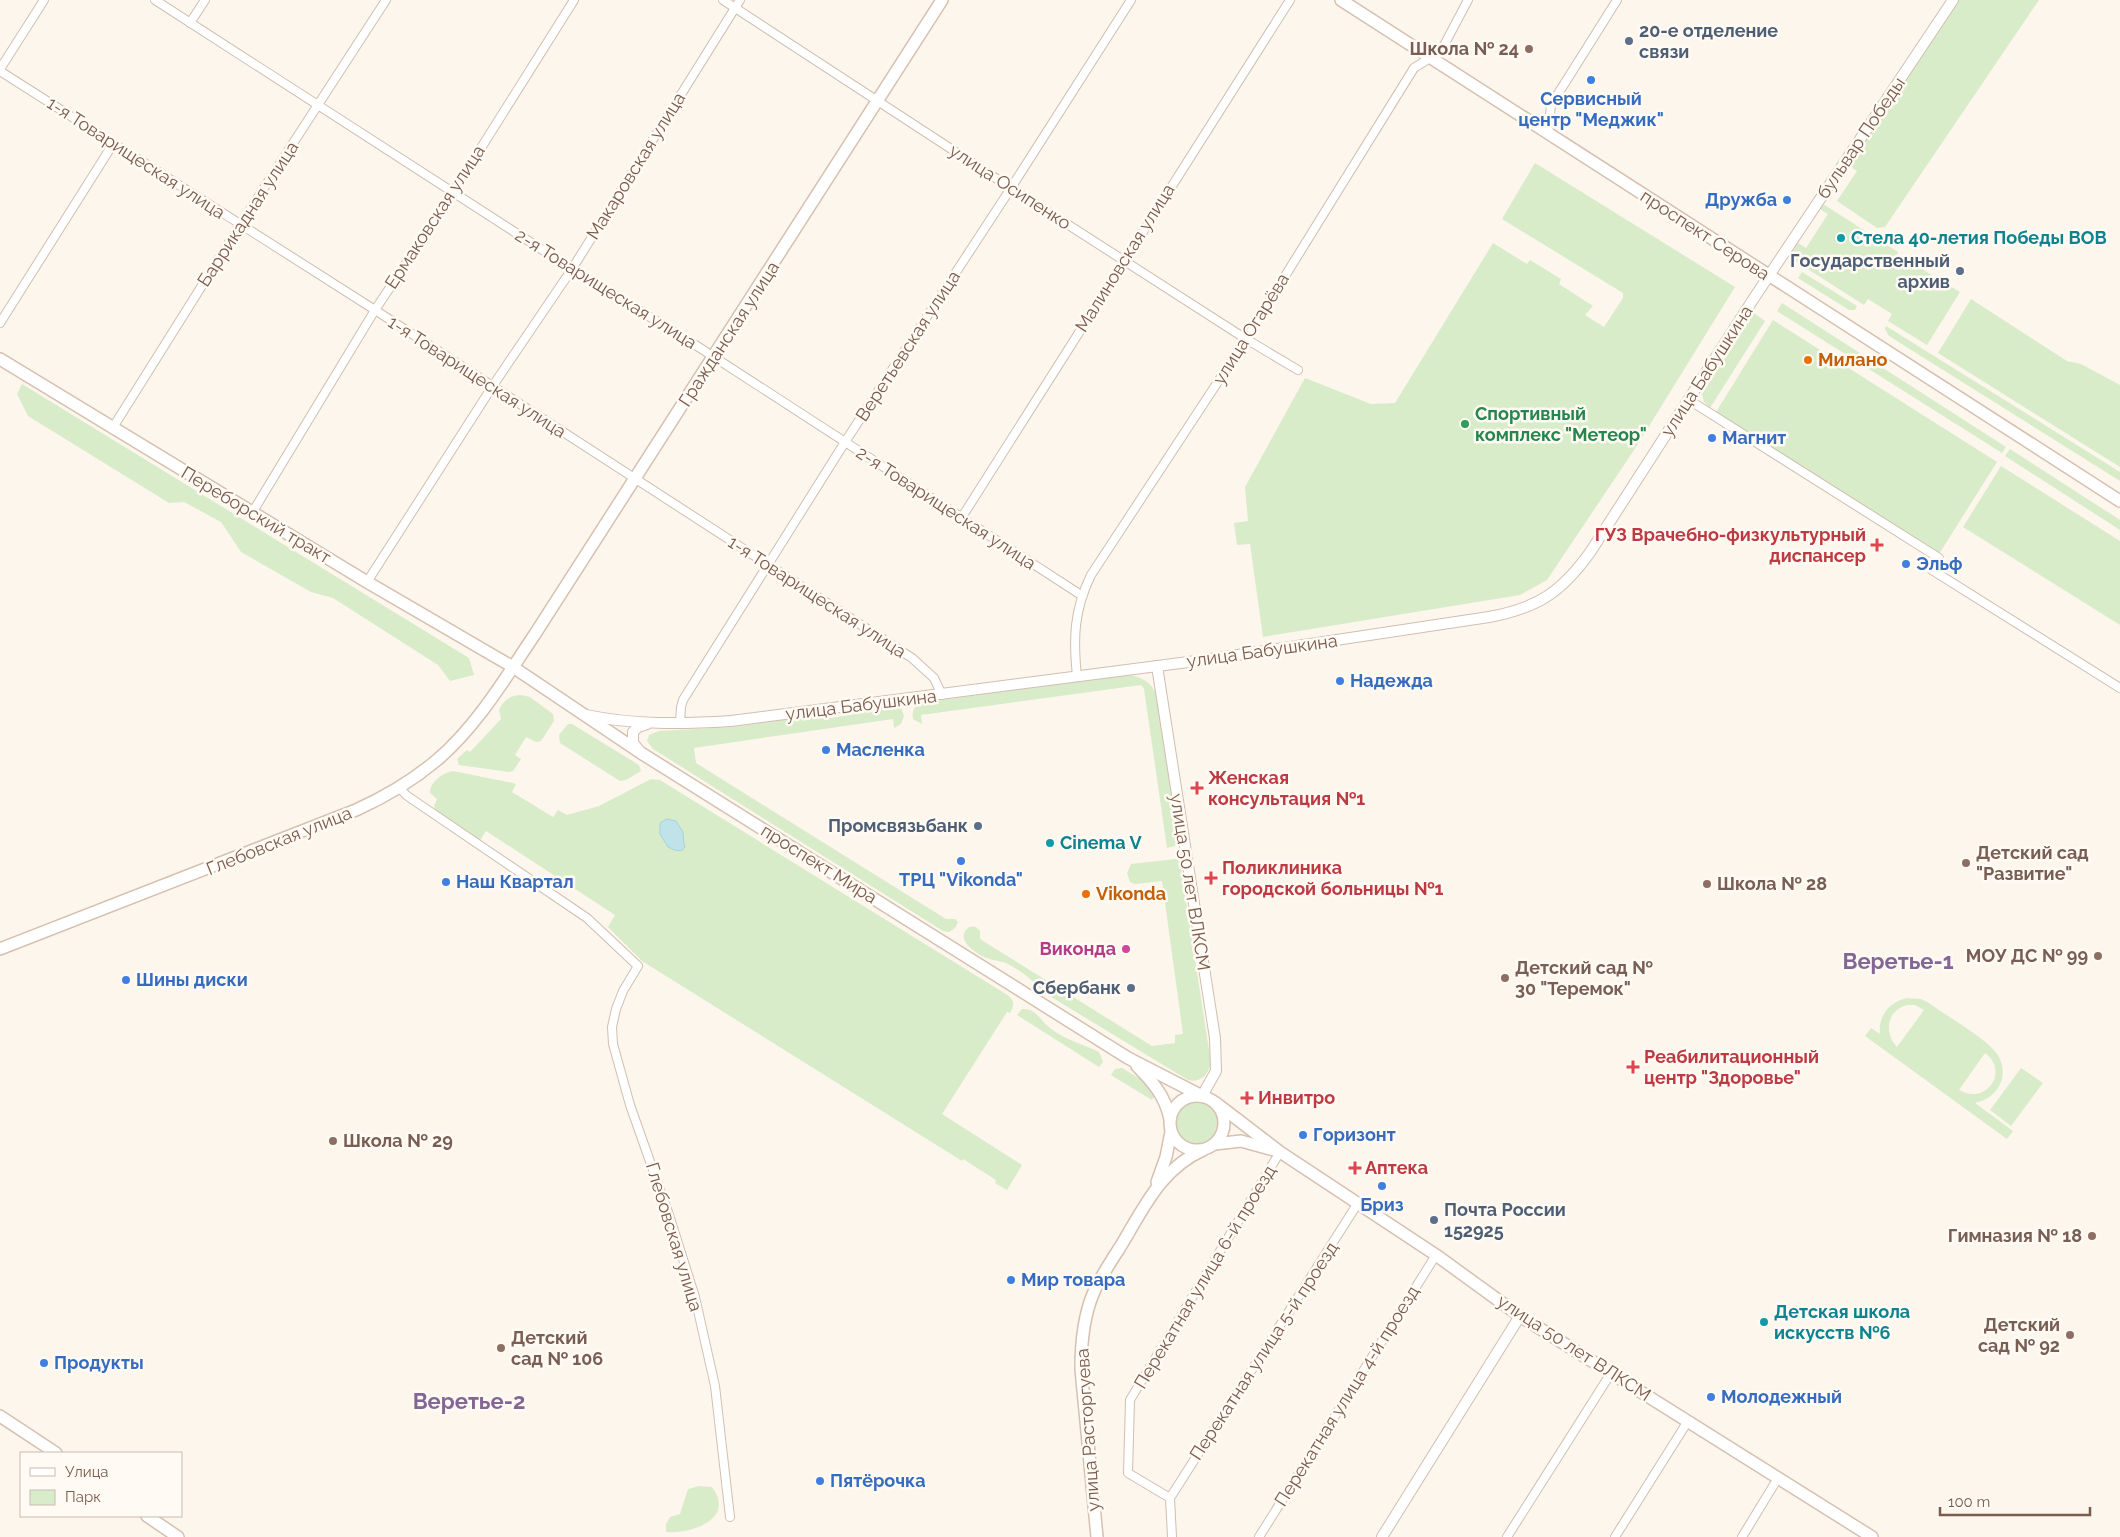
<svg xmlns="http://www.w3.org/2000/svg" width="2120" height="1537" font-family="Raleway,sans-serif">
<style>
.green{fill:#d8ecc9;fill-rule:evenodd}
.water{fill:#bfe3e8;stroke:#a5d3da}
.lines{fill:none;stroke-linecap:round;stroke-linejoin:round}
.minor-casing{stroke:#d1beb0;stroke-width:10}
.tertiary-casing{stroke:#d1beb0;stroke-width:12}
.secondary-casing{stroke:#d6c0b0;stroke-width:14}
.minor{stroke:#fff;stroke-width:8}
.tertiary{stroke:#fff;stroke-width:10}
.secondary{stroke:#fff;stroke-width:11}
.service-dot{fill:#5c6f8a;stroke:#fffaf3;stroke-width:2}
.education-dot{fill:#8d6e63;stroke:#fffaf3;stroke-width:2}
.shop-dot{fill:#3f7fe0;stroke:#fffaf3;stroke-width:2}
.culture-dot{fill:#0f9aa8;stroke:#fffaf3;stroke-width:2}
.food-dot{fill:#e8710a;stroke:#fffaf3;stroke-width:2}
.leisure-dot{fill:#2e9e5b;stroke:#fffaf3;stroke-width:2}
.health-dot{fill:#e0444e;stroke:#fffaf3;stroke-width:2}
.hotel-dot{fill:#d1479c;stroke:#fffaf3;stroke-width:2}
.labels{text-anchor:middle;stroke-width:5;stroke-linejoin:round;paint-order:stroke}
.service-label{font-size:18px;font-weight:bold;fill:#4e5e75;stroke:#fffaf3;text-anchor:end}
.education-label{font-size:18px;font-weight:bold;fill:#785e54;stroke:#fffaf3;text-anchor:start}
.shop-label{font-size:18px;font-weight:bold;fill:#366cbe;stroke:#fffaf3;text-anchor:start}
.street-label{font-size:18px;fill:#7a5c4d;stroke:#fffaf3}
.culture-label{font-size:18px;font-weight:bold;fill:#0d838f;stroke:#fffaf3;text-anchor:start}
.food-label{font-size:18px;font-weight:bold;fill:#c56008;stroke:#fffaf3;text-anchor:start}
.leisure-label{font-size:18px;font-weight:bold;fill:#27864d;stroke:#fffaf3;text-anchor:start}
.health-label{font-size:18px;font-weight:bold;fill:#be3a42;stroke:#fffaf3;text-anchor:start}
.hotel-label{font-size:18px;font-weight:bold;fill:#b23c85;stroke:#fffaf3;text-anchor:end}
.district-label{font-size:22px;font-weight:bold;fill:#846695;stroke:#fffaf3}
</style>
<rect width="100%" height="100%" fill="#fdf6ec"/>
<!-- green -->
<g class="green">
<path d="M1959,0h80l-154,227 -8,1 -40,-27 20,-30 -9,-6z"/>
<path d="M1535,163l200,124 -97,157 -91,136 -27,15 -257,42 -13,-93 -13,1 -3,-22 14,-2 -3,-34 60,-109 66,26 24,-1 98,-160 34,21 3,-4 31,19 -2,5 34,22 -8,9 19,12 19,-29v-5l-121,-74z"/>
<path d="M1823,204l75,48 -1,2 63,38 -33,53 -39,-24 4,-7 -24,-15 -4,6 -75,-48 9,-14 8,5 22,-34 -8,-5z"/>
<path d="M1802,272l55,34 -2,4h-6l-51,-32z"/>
<path d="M1971,299l96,62 14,3 39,21v82l-182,-114z"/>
<path d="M1782,303l224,144 -4,6 -225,-142z"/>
<path d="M1754,313l11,8 -55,87 -6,-6 -2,-8z"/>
<path d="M1773,320l224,142 -58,92 -223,-142z"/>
<path d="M1886,326l234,146v9l-231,-145 -4,-7z"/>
<path d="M22,384l447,274 5,17 -24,6 -12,-16 -105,-67 -22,-6 -70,-40 -20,-30 -37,-20 -15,1 -141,-87 -11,-22z"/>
<path d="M2010,449l110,71v10l-115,-74z"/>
<path d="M2001,466l119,75v84l-157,-98z"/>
<path d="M1126,675c15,1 24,6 31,20l21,144 -3,7 -8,2 -23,-159 -3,-4 -220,30 1,9 -9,-5c-1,-7 0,-11 6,-16z"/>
<path d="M521,695l9,2 23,17 1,7 -13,20 -5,1 -10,-5 -11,18 6,4 -8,12 -4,1 -50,-7 -2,-6 10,-9 3,2 31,-33 -2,-9c4,-10 12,-15 22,-15z"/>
<path d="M894,705l7,2 3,9 -3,8 -7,4 -1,-9 -199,29 2,15 250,156h9l3,3 -3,6 -6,4 -6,-1 -290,-182 -6,-8 2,-6 10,-4 74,-4 69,-10 28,1 33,-5 17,-6z"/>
<path d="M568,724h4l67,41 2,6 -15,9 -6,1 -60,-38 -1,-8z"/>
<path d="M453,771l60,12 3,1 -4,8 41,25 5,-7 9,5 32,-9 52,-27 9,1 349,216c6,6 5,10 1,17l-3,-1 -65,102 80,51 -15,25 -12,-7 1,-3 -33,-21 -1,2 -320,-200 -34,-34 7,-12 -129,-84 -7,11 -43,-30 -2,-6 3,-7 -7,-6c0,-11 12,-20 23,-22z"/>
<path d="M1176,859l4,3 31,201c-3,12 -10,20 -23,17l-145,-88c-10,-12 -23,-22 -37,-29 -5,-2 -11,-2 -16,-4 -9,-2 -34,-17 -24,-29 3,-4 6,-4 10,-3l4,4v8l172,107 23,-3v-8l8,-1 -21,-153 -27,3 -5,-2 -3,-9 4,-9z"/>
<path d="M1907,998l14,1 8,4c18,13 51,32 65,47 8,9 11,21 7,32 -5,12 -14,18 -26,21l38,28 -6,8 -142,-103 6,-8 9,6c-2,-18 9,-32 27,-36zM1907,1005h8l9,5 -27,37c-13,-14 -11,-36 10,-42zM1985,1053c25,18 1,53 -26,37z"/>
<path d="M1022,1009c15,-1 18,12 28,19 17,13 31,15 49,24l4,10 -4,5 -82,-52z"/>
<path d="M1122,1068l25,15 8,12 -3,5 -41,-25 4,-6z"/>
<path d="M2021,1068l22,15 -32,43 -21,-16z"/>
<circle cx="1197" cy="1123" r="24"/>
<path d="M699,1486l13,1c24,32 -20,47 -46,45v-8l4,-7 10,-3 8,-25z"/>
</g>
<!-- water -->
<path class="water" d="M667,819l9,2 7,11 1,12 1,2c-2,8 -11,4 -17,1l-8,-13v-11z"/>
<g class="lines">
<defs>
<g id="minor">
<path d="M155,0l417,269 122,75 387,251"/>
<path d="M723,0l288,188 235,151 52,31"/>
<path d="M190,23l15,-23"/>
<path d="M0,69l44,-69"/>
<path d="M0,71l375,239 537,348 22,20 8,17"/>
<path d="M1548,134l3,-29 66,-105"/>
<path d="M0,323l113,-179"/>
<path d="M1689,400l250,158 -7,12 188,118"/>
<path d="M112,429l128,-204 146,-225"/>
<path d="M252,513l123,-203 79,-119 120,-191"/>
<path d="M962,517l328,-517"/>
<path d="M367,582l125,-195 80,-118 168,-269"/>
<path d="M1077,676c-4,-38 -3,-66 14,-101l155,-236 168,-271 27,-17 27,-51"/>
<path d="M680,722l1,-15 2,-7 162,-258 166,-254 120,-188"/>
<path d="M400,788l6,7 16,11 165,112 51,48 -15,25 -7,18 -4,18 1,17 17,61 39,110 26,82 20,89 15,131"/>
<path d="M1170,1498l-42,-25 2,-73 150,-248"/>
<path d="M1170,1498l188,-295"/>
<path d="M1170,1498l2,39"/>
<path d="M1259,1537l177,-282"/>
<path d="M1507,1537l104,-164"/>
<path d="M1615,1537l73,-116"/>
<path d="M1742,1537l36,-59"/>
</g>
<g id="tertiary">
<path d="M1157,666l58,372 1,33 -14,25"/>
<path d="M586,715c47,10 97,9 145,6l473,-61 285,-43c49,-9 73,-25 102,-66l163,-253 199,-298"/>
<path d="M639,750l-6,-7v-11l5,-5 9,-3"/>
<path d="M1382,1537l138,-221"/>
</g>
<g id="secondary">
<path d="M1341,0l779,501"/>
<path d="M0,359l367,223 146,85 128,86 487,305 74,38"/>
<path d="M0,949l356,-139c29,-13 56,-29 81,-50 40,-34 69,-83 98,-126l407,-634"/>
<path d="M1137,1066c16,16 28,30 33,53"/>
<circle cx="1197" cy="1123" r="27"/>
<path d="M1216,1103l64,49 156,103 84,61 352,221"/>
<path d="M1215,1144l26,-3 33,9"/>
<path d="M1157,1182l9,-25 5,-25"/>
<path d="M0,1416l56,37"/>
<path d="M147,1516l31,21"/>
<path d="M1097,1537l-16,-168c0,-25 2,-51 12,-75 7,-17 19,-34 29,-50 22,-37 40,-76 81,-94"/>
</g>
</defs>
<!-- minor casing -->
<use href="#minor" class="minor-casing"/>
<!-- tertiary casing -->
<use href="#tertiary" class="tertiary-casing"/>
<!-- secondary casing -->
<use href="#secondary" class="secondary-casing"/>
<!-- minor -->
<use href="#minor" class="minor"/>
<!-- tertiary -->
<use href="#tertiary" class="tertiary"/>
<!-- secondary -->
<use href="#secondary" class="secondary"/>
</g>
<!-- markers -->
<g class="service-dot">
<circle cx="1629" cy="41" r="5"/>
<circle cx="1960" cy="271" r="5"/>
<circle cx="978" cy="826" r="5"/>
<circle cx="1131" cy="988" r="5"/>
<circle cx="1434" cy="1220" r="5"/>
</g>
<g class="education-dot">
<circle cx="1529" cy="49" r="5"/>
<circle cx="1966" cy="863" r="5"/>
<circle cx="1707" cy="884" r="5"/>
<circle cx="2098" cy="956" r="5"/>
<circle cx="1505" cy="978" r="5"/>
<circle cx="333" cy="1141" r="5"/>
<circle cx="2092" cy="1236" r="5"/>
<circle cx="2070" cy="1335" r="5"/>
<circle cx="501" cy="1348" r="5"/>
</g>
<g class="shop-dot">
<circle cx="1591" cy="80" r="5"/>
<circle cx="1787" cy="200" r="5"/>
<circle cx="1712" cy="438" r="5"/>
<circle cx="1906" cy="564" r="5"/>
<circle cx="1340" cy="681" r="5"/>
<circle cx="826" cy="750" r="5"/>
<circle cx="961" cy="861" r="5"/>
<circle cx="446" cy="882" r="5"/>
<circle cx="126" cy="980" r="5"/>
<circle cx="1303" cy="1135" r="5"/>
<circle cx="1382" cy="1186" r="5"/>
<circle cx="1011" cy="1280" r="5"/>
<circle cx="44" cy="1363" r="5"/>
<circle cx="1711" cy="1397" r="5"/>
<circle cx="820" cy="1481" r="5"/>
</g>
<g class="culture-dot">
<circle cx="1841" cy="238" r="5"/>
<circle cx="1050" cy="843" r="5"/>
<circle cx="1764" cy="1322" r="5"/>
</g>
<g class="food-dot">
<circle cx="1808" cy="360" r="5"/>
<circle cx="1086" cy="894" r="5"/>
</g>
<circle class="leisure-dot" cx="1465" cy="424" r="5"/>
<g class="health-dot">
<path d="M1874.5 537.5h5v5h5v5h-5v5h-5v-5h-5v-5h5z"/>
<path d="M1194.5 780.5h5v5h5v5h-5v5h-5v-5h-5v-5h5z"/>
<path d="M1208.5 870.5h5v5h5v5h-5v5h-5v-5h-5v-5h5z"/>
<path d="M1630.5 1059.5h5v5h5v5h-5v5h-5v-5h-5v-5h5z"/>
<path d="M1244.5 1090.5h5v5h5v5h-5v5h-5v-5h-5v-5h5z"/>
<path d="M1352.5 1160.5h5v5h5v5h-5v5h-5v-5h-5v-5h5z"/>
</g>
<circle class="hotel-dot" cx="1126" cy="949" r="5"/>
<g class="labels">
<!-- service labels -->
<g class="service-label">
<text x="1639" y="37" text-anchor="start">20-е отделение<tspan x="1639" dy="21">связи</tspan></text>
<text x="1950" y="267">Государственный<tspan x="1950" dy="21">архив</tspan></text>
<text x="968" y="832">Промсвязьбанк</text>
<text x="1121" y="994">Сбербанк</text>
<text x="1444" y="1216" text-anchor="start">Почта России<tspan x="1444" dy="21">152925</tspan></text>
</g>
<!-- education labels -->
<g class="education-label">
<text x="1519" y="55" text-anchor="end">Школа № 24</text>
<text x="1976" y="859">Детский сад<tspan x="1976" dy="21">"Развитие"</tspan></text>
<text x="1717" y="890">Школа № 28</text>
<text x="2088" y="962" text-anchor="end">МОУ ДС № 99</text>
<text x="1515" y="974">Детский сад №<tspan x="1515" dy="21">30 "Теремок"</tspan></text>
<text x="343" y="1147">Школа № 29</text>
<text x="2082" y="1242" text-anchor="end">Гимназия № 18</text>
<text x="2060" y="1331" text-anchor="end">Детский<tspan x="2060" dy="21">сад № 92</tspan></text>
<text x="511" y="1344">Детский<tspan x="511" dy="21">сад № 106</tspan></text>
</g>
<!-- shop labels -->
<g class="shop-label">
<text x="1591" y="105" text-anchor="middle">Сервисный<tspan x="1591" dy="21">центр "Меджик"</tspan></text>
<text x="1777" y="206" text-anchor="end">Дружба</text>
<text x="1722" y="444">Магнит</text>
<text x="1916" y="570">Эльф</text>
<text x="1350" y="687">Надежда</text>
<text x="836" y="756">Масленка</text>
<text x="961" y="886" text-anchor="middle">ТРЦ "Vikonda"</text>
<text x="456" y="888">Наш Квартал</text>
<text x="136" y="986">Шины диски</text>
<text x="1313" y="1141">Горизонт</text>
<text x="1382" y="1211" text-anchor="middle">Бриз</text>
<text x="1021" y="1286">Мир товара</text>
<text x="54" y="1369">Продукты</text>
<text x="1721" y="1403">Молодежный</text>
<text x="830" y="1487">Пятёрочка</text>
</g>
<!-- street labels -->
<g class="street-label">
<text transform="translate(1861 138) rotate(-56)" y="6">бульвар Победы</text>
<text transform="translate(136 158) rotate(33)" y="6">1-я Товарищеская улица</text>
<text transform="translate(636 166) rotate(-58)" y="6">Макаровская улица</text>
<text transform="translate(1010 187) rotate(33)" y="6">улица Осипенко</text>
<text transform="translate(248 214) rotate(-57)" y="6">Баррикадная улица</text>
<text transform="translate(435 217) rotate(-57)" y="6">Ермаковская улица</text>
<text transform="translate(1705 235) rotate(33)" y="6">проспект Серова</text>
<text transform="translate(1125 258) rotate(-58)" y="6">Малиновская улица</text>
<text transform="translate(606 289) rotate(32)" y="6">2-я Товарищеская улица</text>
<text transform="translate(1251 329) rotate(-58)" y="6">улица Огарёва</text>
<text transform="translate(729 334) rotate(-57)" y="6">Гражданская улица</text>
<text transform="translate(908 346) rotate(-57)" y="6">Веретьевская улица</text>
<text transform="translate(1707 371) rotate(-57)" y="6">улица Бабушкина</text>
<text transform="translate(477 377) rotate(33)" y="6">1-я Товарищеская улица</text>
<text transform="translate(946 508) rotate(33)" y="6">2-я Товарищеская улица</text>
<text transform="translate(256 515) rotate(31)" y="6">Переборский тракт</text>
<text transform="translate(817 597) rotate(33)" y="6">1-я Товарищеская улица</text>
<text transform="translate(1262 651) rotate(-8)" y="6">улица Бабушкина</text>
<text transform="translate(861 705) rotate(-7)" y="6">улица Бабушкина</text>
<text transform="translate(279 841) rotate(-22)" y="6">Глебовская улица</text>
<text transform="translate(819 864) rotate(32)" y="6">проспект Мира</text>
<text transform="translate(1190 882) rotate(81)" y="6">улица 50 лет ВЛКСМ</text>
<text transform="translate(674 1237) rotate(73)" y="6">Глебовская улица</text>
<text transform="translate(1205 1277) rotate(-59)" y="6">Перекатная улица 6-й проезд</text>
<text transform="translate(1574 1348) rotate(33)" y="6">улица 50 лет ВЛКСМ</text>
<text transform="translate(1264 1351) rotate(-57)" y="6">Перекатная улица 5-й проезд</text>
<text transform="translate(1347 1396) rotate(-58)" y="6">Перекатная улица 4-й проезд</text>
<text transform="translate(1088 1430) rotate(-94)" y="6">улица Расторгуева</text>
</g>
<!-- culture labels -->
<g class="culture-label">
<text x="1851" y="244">Стела 40-летия Победы ВОВ</text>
<text x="1060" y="849">Cinema V</text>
<text x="1774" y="1318">Детская школа<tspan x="1774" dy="21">искусств №6</tspan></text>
</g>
<!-- food labels -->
<g class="food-label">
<text x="1818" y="366">Милано</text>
<text x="1096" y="900">Vikonda</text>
</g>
<!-- leisure labels -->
<g class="leisure-label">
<text x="1475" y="420">Спортивный<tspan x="1475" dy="21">комплекс "Метеор"</tspan></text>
</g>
<!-- health labels -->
<g class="health-label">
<text x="1866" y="541" text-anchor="end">ГУЗ Врачебно-физкультурный<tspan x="1866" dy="21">диспансер</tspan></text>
<text x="1208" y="784">Женская<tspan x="1208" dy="21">консультация №1</tspan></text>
<text x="1222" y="874">Поликлиника<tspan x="1222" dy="21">городской больницы №1</tspan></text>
<text x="1644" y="1063">Реабилитационный<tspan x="1644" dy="21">центр "Здоровье"</tspan></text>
<text x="1258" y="1104">Инвитро</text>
<text x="1365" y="1174">Аптека</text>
</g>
<!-- hotel labels -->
<g class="hotel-label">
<text x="1116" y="955">Виконда</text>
</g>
<!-- district labels -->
<g class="district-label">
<text x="1898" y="969">Веретье-1</text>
<text x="469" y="1409">Веретье-2</text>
</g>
</g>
<!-- legend -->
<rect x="20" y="1452" width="162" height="65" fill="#fffaf3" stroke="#cabbb1"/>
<rect x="30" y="1468" width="25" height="8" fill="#ffffff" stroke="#cabbb1"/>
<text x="65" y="1477" font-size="15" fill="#7a5c4d">Улица</text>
<rect x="30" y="1490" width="25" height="15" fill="#d8ecc9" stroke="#cabbb1"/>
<text x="65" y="1502" font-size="15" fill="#7a5c4d">Парк</text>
<!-- scale -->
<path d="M1940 1507v8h150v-8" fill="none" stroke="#7a5c4d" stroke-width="2.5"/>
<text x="1948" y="1507" font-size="15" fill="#7a5c4d" stroke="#fffaf3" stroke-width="4" paint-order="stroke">100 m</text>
</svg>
